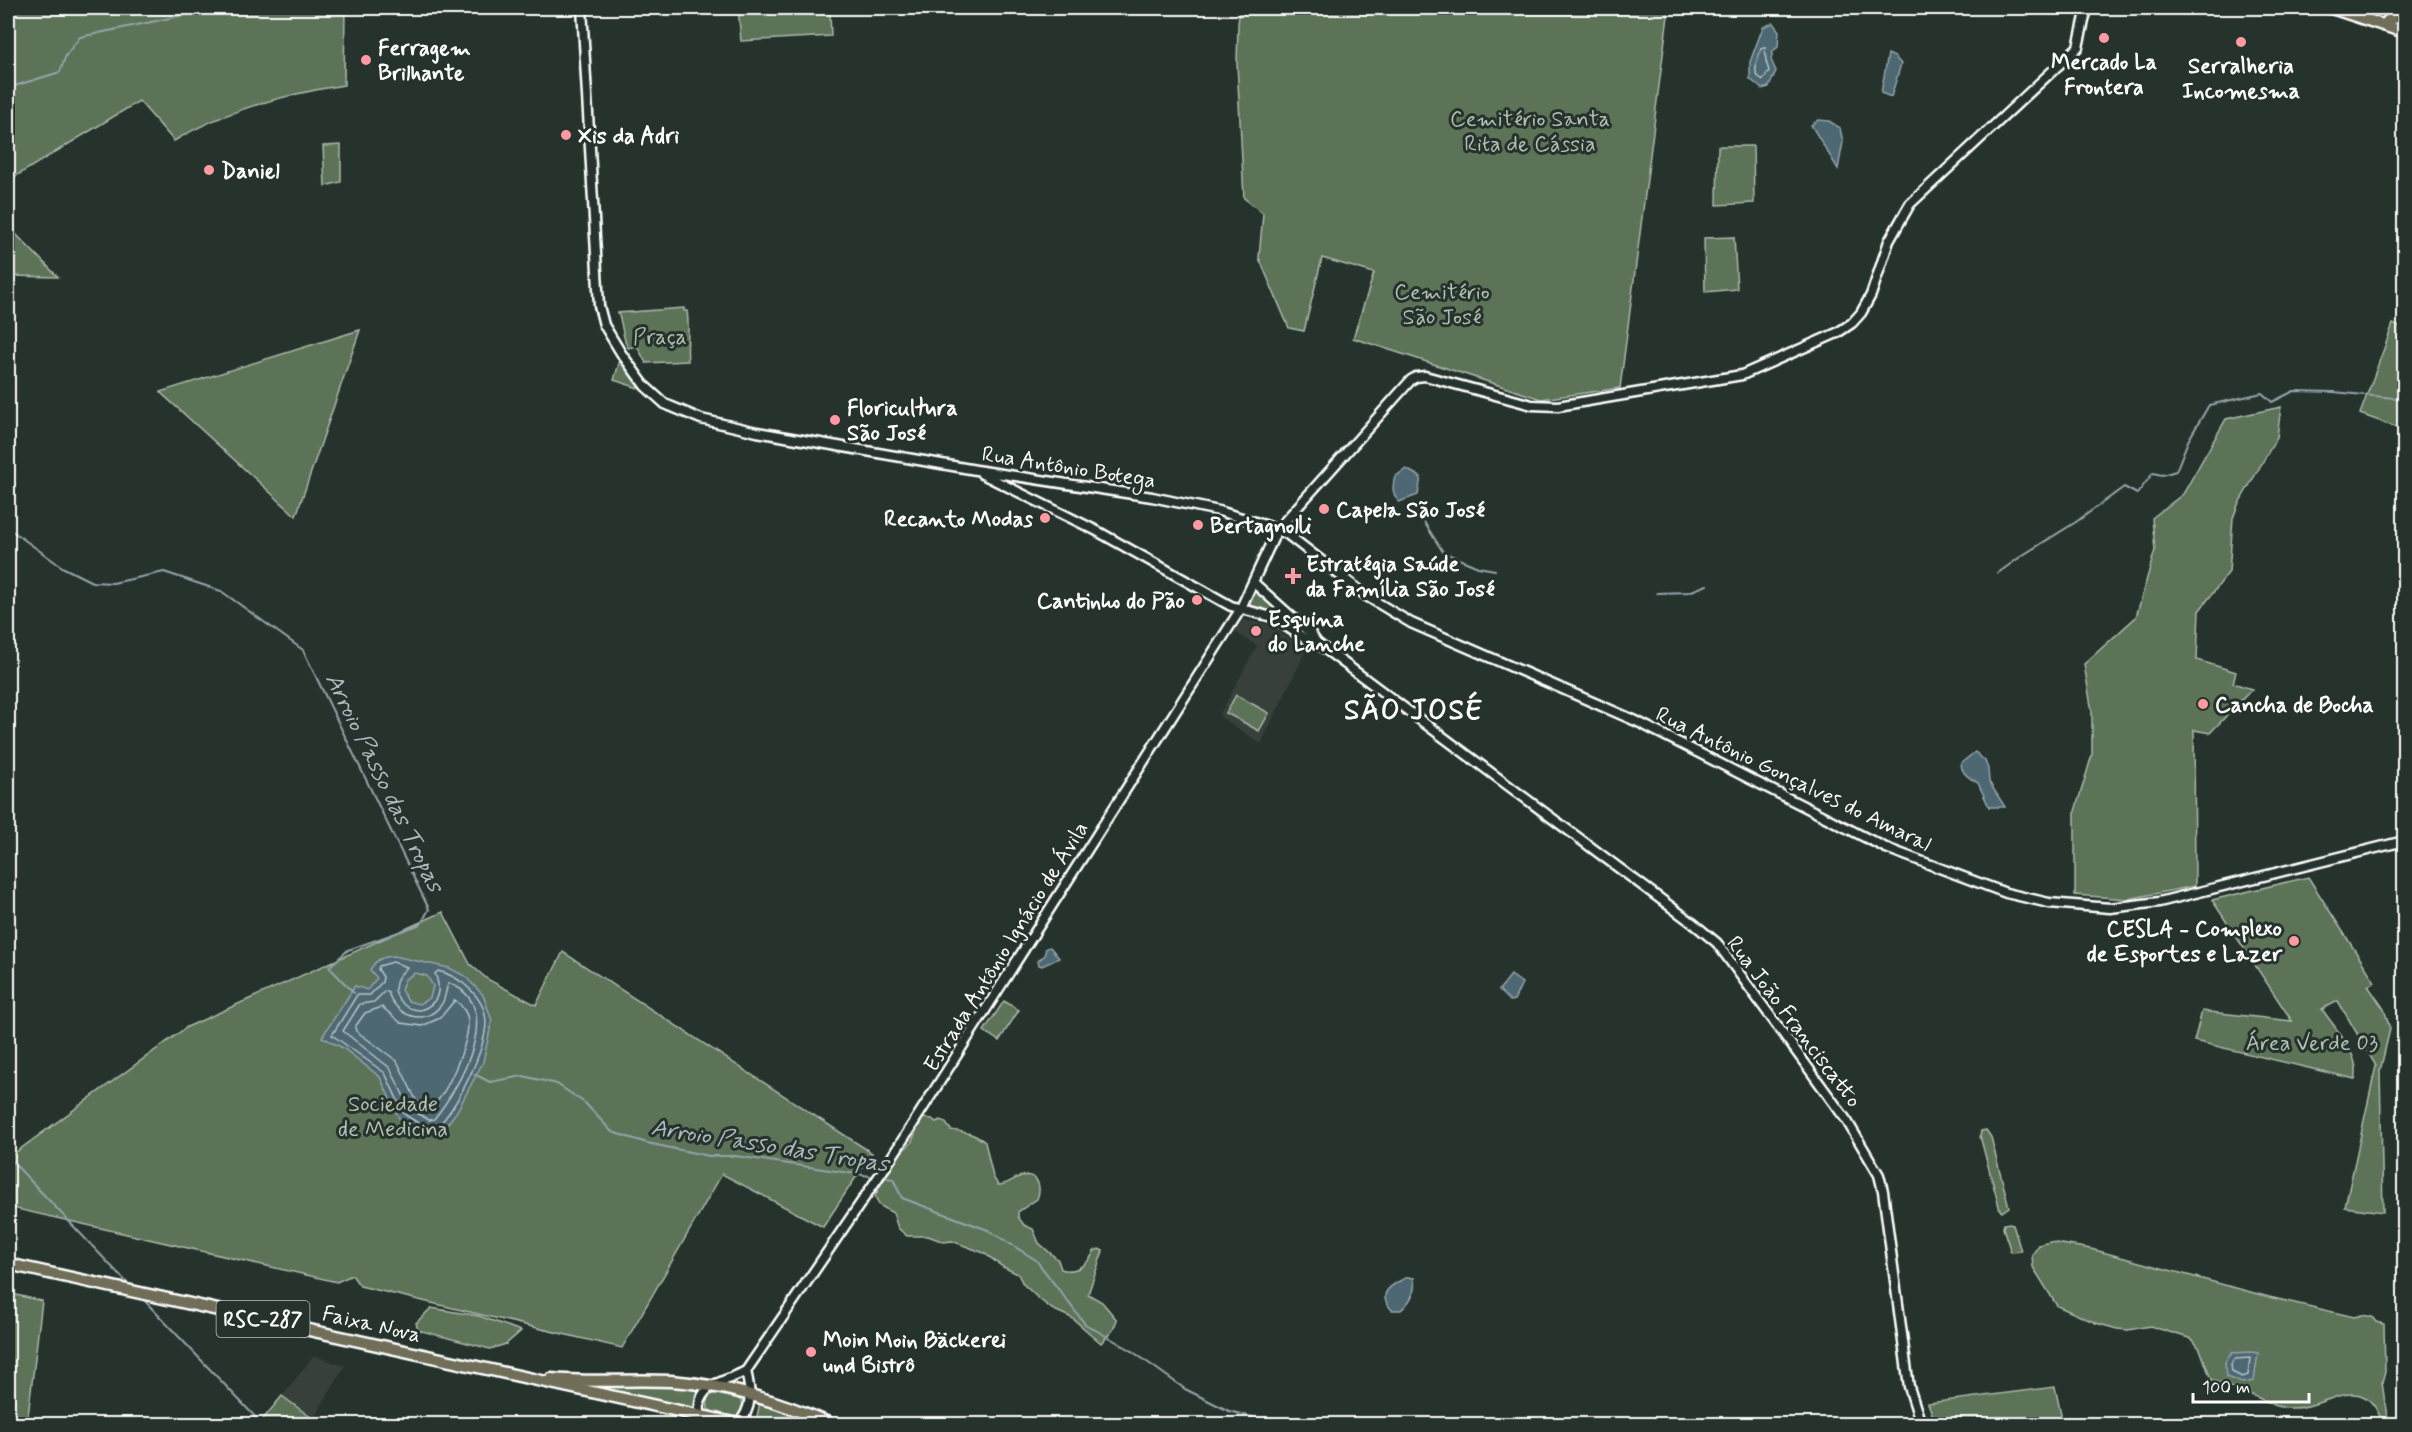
<svg xmlns="http://www.w3.org/2000/svg" width="2412" height="1432" font-family="Mynerve,sans-serif">
<style>
.built{fill:#393f3b}
.green{fill:#5b7358;stroke:#adb9ac;stroke-width:1.5}
.water{fill:#4d6873;stroke:#94a4ab;stroke-width:1.5;fill-rule:evenodd}
.lines{fill:none;stroke-linecap:round;stroke-linejoin:round}
.shore{stroke:#b8c3c7;stroke-width:1.5}
.stream{stroke:#94a4ab;stroke-width:2}
.tertiary-casing{stroke:#fff;stroke-width:13}
.trunk-casing{stroke:#fff;stroke-width:15}
.tertiary{stroke:#26332d;stroke-width:8}
.trunk{stroke:#706e59;stroke-width:10}
.poi-dot{fill:#ff9aa2;stroke:#26332d;stroke-width:2}
.labels{text-anchor:middle;stroke-width:6;stroke-linejoin:round;paint-order:stroke}
.shield{fill:#26332d;stroke:#bec2c0;stroke-width:1.5}
.shield-label{font-size:21px;font-weight:bold;fill:#fff}
.poi-label{font-size:22px;font-weight:bold;fill:#fff;stroke:#26332d;text-anchor:start}
.park-label{font-size:22px;fill:#b5c0b4;stroke:#26332d}
.street-label{font-size:22px;fill:#fff;stroke:#26332d}
.water-label{font-size:24px;font-style:italic;fill:#afbbc0;stroke:#26332d}
.district-label{font-size:28px;font-weight:bold;letter-spacing:1.5px;fill:#fff;stroke:#26332d}
</style>
<rect width="100%" height="100%" fill="#26332d"/>
<filter id="ink" filterUnits="userSpaceOnUse"><feTurbulence type="fractalNoise" baseFrequency=".0167" numOctaves="2"/><feDisplacementMap in="SourceGraphic" scale="12" xChannelSelector="R" yChannelSelector="G"/><feConvolveMatrix kernelMatrix="1 2 1 2 8 2 1 2 1" color-interpolation-filters="sRGB"/></filter>
<g filter="url(#ink)">
<!-- built -->
<g class="built">
<path d="M1241,620l26,4 39,26 -45,94 -42,-28 38,-70 -22,-14z"/>
<path d="M314,1356l31,10 -32,54 -31,-24z"/>
</g>
<!-- green -->
<g class="green">
<path d="M8,8h337l-1,77c-58,9 -119,25 -170,56l-35,-40 -131,80z"/>
<path d="M738,8h84l8,5 1,23 -90,5z"/>
<path d="M1240,8h429l-49,380 -79,11 -188,-61 21,-65 -52,-15 -18,73 -15,-3 -30,-70 4,-45 -19,-15 -7,-135 1,-39z"/>
<path d="M341,145v37l-16,4 -2,-40z"/>
<path d="M1718,146h35l1,57 -37,2z"/>
<path d="M8,226l50,51 -50,-1z"/>
<path d="M1734,237l3,52 -32,3 -1,-54z"/>
<path d="M684,308v3h3c3,17 -1,33 1,50l-42,2 -9,-17 -9,2c-6,-11 -5,-23 -10,-35z"/>
<path d="M2393,324l11,5v101l-44,-16z"/>
<path d="M360,330l-64,186 -136,-124z"/>
<path d="M620,360l24,30 -30,-10z"/>
<path d="M2281,407l-4,30 -39,68 -5,13 -4,54 -30,39 -2,49 39,12 -3,11 19,6 -42,44 -16,-3 1,156 -67,13 -53,-4v-84l17,-56v-43l-8,-48 52,-47 19,-67 -3,-32 31,-24 43,-75z"/>
<path d="M1254,591h3l46,40 -31,-18 -25,-5z"/>
<path d="M1236,695l33,18 -10,18 -33,-18z"/>
<path d="M2308,877l67,105 -7,4 16,23 6,20 -10,42 3,141 -38,-5 31,-141 -38,-65 -16,8c12,18 40,48 33,70l-161,-38 8,-30 90,10 -80,-121z"/>
<path d="M443,912l27,52 17,15 49,26 27,-53 309,201 -49,74 -101,-53 -100,174 -262,-62 -8,-11 -15,7 -329,-75v-49l179,-131z"/>
<path d="M1004,1001l15,9 -20,31 -15,-10z"/>
<path d="M922,1118l10,1 4,3 4,-2 5,2 6,8c13,2 23,3 34,12l8,35 5,8c10,0 15,-7 24,-9 16,-3 20,11 15,23l-19,13v5l6,8 9,4 6,14 19,17 3,9c14,5 28,-5 33,-18l5,-2 4,2 -15,43 14,8 15,18 -4,10 -12,13 -29,-25 -20,-9 -13,-10 -16,-15 -5,-10 -15,-7 -19,-14 -32,-12 -8,1 -16,-6h-21l-9,-8 -5,-15 -14,-8 -4,-9 21,-39 15,-14z"/>
<path d="M1986,1130l5,7 18,70 -7,5 -2,-2 -20,-74 1,-5z"/>
<path d="M2010,1223l3,2 8,26 -10,1 -8,-24 1,-4z"/>
<path d="M2050,1242l41,7 178,48 85,20 8,-2 10,2 4,5 8,2 1,47 -3,11 6,42h-5c-20,-58 -55,-14 -94,-16 -13,0 -23,-7 -35,-12 -14,-6 -29,-9 -43,-17l-11,-30 -8,-10 -42,-13 -22,4 -11,-1 -21,-6 -39,-17 -24,-39 -1,-12 7,-10z"/>
<path d="M8,1293l34,8 -15,123h-19z"/>
<path d="M431,1308l48,8 42,15 -15,13 -16,5 -72,-19 -2,-7z"/>
<path d="M669,1385l32,5 -6,18 -78,-17 -39,-5z"/>
<path d="M2055,1387l8,37h-127l-8,-21z"/>
<path d="M716,1393c11,1 24,2 29,14l-4,10c-12,2 -24,-2 -33,-8l-1,-12z"/>
<path d="M282,1396l38,28h-61z"/>
<path d="M760,1402l63,22h-53l-14,-3z"/>
</g>
<!-- water -->
<g class="water">
<path d="M1773,23l6,8 -1,16 -5,4 -2,9 5,11 -7,16 -7,2 -12,-10v-17l13,-35z"/>
<path d="M1888,54l7,3 6,7 -10,33 -10,-4z"/>
<path d="M1818,120l11,1 11,7 3,14 -5,27 -27,-44z"/>
<path d="M1406,469l15,8 -3,18 -19,7c-7,-8 -7,-15 -4,-25z"/>
<path d="M1975,752l10,9 3,8 1,13 16,25h-16l-11,-24c-9,-5 -17,-10 -17,-20z"/>
<path d="M1050,947l9,11 -17,8 -3,-1 -1,-4 6,-5 2,-8z"/>
<path d="M394,956l55,12 16,8 18,19 9,26 -9,41 -26,49 -16,21 -15,2 -27,-16 -19,-41 -37,-29 -21,-11 33,-51 12,4 10,-12 -7,-8c6,-11 12,-13 24,-14zM415,973l12,3 6,10 -3,12 -11,6 -11,-3 -7,-11 4,-11z"/>
<path d="M1511,975l11,8 -8,17 -4,1 -11,-11z"/>
<path d="M1408,1277l6,1c2,14 -3,23 -13,32h-9c-17,-17 0,-26 16,-33z"/>
<path d="M2251,1352l7,1 -4,28 -12,2 -16,-6 -1,-15 7,-9z"/>
</g>
<g class="lines">
<!-- shore -->
<g class="shore">
<path d="M1765,47l1,14 3,10 -6,9 -7,-5v-12l5,-14z"/>
<path d="M393,962l14,5c-2,3 -7,7 -9,11 -9,17 6,32 22,32 18,-5 22,-20 15,-36l3,-3c22,5 48,27 48,52 -1,28 -29,85 -49,104l-11,1 -22,-14 -19,-41 -53,-38 25,-40h13l12,-13 1,-5 -5,-8 1,-3z"/>
<path d="M449,983c58,23 10,105 -15,136l-5,1 -19,-11 -20,-41 -47,-37 17,-27 14,-2 11,-11 3,1c7,23 36,36 53,13 5,-6 4,-16 8,-22z"/>
<path d="M455,1000c7,5 14,15 13,24 0,20 -23,77 -40,85l-11,-7 -20,-41 -41,-30 -1,-4 10,-14 17,-6 19,16 21,3 18,-8z"/>
<path d="M2250,1358l-2,17 -6,2 -10,-5 -1,-8 4,-5z"/>
</g>
<!-- stream -->
<g class="stream">
<path d="M8,88l52,-16 6,-17 14,-18 114,-24 7,-5"/>
<path d="M1412,503l31,49 35,15 17,3"/>
<path d="M8,528l54,39 30,15 21,1 51,-11 57,19 82,59 126,259 -8,15 -73,26 -19,17 25,26"/>
<path d="M1998,573l25,-18 53,-33 48,-35 13,7 16,-21 9,2 14,-4 12,-30 21,-36 53,-12 10,9 22,-11 40,1 70,7"/>
<path d="M1657,593l32,-1 18,-7"/>
<path d="M474,1074l16,8 33,-6 34,8 28,19 27,29 35,11 62,13h26l142,21"/>
<path d="M8,1157l124,131"/>
<path d="M882,1177l11,2 9,19 86,32 48,30 49,64 44,25 56,40 44,22 51,13"/>
<path d="M142,1298l120,126"/>
</g>
<defs>
<g id="tertiary">
<path d="M582,8l17,298 5,19 17,28 24,33 20,18 36,15 56,13 219,38 176,27 67,14 49,15 19,8 81,63 43,26 225,98 250,127 120,45 43,10 61,5 49,-6 245,-61"/>
<path d="M982,474l115,57 134,75 41,11 35,23 10,3"/>
<path d="M1254,583l57,51 6,9 377,281 23,19 130,178 32,54 4,16 26,196 12,37"/>
<path d="M702,1424c-11,-41 18,-39 44,-53l142,-208 352,-553 37,-80 134,-150 5,-3 9,-1 107,29 26,1 184,-31 95,-42 15,-10 9,-10 10,-18 18,-54 21,-37 168,-157 9,-39"/>
<path d="M738,1424c15,-16 13,-32 8,-53"/>
</g>
<g id="trunk">
<path d="M2331,8l73,24"/>
<path d="M2402,8h2"/>
<path d="M2385,25c5,-9 11,-8 19,-5"/>
<path d="M8,1264l730,160"/>
<path d="M551,1379c40,4 80,0 120,2 57,4 108,20 160,43"/>
</g>
</defs>
<!-- tertiary casing -->
<use href="#tertiary" class="tertiary-casing"/>
<!-- trunk casing -->
<use href="#trunk" class="trunk-casing"/>
<!-- tertiary -->
<use href="#tertiary" class="tertiary"/>
<!-- trunk -->
<use href="#trunk" class="trunk"/>
</g>
</g>
<!-- markers -->
<g class="poi-dot">
<circle cx="2104" cy="38" r="6"/>
<circle cx="2241" cy="42" r="6"/>
<circle cx="366" cy="60" r="6"/>
<circle cx="566" cy="135" r="6"/>
<circle cx="209" cy="170" r="6"/>
<circle cx="835" cy="420" r="6"/>
<circle cx="1324" cy="509" r="6"/>
<circle cx="1045" cy="518" r="6"/>
<circle cx="1198" cy="525" r="6"/>
<path d="M1290 567h6v6h6v6h-6v6h-6v-6h-6v-6h6z"/>
<circle cx="1197" cy="600" r="6"/>
<circle cx="1256" cy="631" r="6"/>
<circle cx="2203" cy="704" r="6"/>
<circle cx="2294" cy="941" r="6"/>
<circle cx="811" cy="1352" r="6"/>
</g>
<g class="labels">
<!-- shield labels -->
<rect class="shield" x="216.5" y="1301" width="93" height="36" rx="4.5"/>
<g class="shield-label">
<text x="263" y="1326">RSC-287</text>
</g>
<!-- poi labels -->
<g class="poi-label">
<text x="378" y="55">Ferragem<tspan x="378" dy="25">Brilhante</tspan></text>
<text x="2104" y="69" text-anchor="middle">Mercado La<tspan x="2104" dy="25">Frontera</tspan></text>
<text x="2241" y="73" text-anchor="middle">Serralheria<tspan x="2241" dy="25">Incomesma</tspan></text>
<text x="578" y="143">Xis da Adri</text>
<text x="221" y="178">Daniel</text>
<text x="847" y="415">Floricultura<tspan x="847" dy="25">São José</tspan></text>
<text x="1336" y="517">Capela São José</text>
<text x="1033" y="526" text-anchor="end">Recanto Modas</text>
<text x="1210" y="533">Bertagnolli</text>
<text x="1306" y="571">Estratégia Saúde<tspan x="1306" dy="25">da Família São José</tspan></text>
<text x="1185" y="608" text-anchor="end">Cantinho do Pão</text>
<text x="1268" y="626">Esquina<tspan x="1268" dy="25">do Lanche</tspan></text>
<text x="2215" y="712">Cancha de Bocha</text>
<text x="2282" y="936" text-anchor="end">CESLA - Complexo<tspan x="2282" dy="25">de Esportes e Lazer</tspan></text>
<text x="823" y="1347">Moin Moin Bäckerei<tspan x="823" dy="25">und Bistrô</tspan></text>
</g>
<!-- park labels -->
<g class="park-label">
<text x="1530" y="126">Cemitério Santa<tspan x="1530" dy="25">Rita de Cássia</tspan></text>
<text x="1442" y="299">Cemitério<tspan x="1442" dy="25">São José</tspan></text>
<text x="660" y="344">Praça</text>
<text x="2312" y="1050">Área Verde 03</text>
<text x="393" y="1111">Sociedade<tspan x="393" dy="25">de Medicina</tspan></text>
</g>
<!-- street labels -->
<g class="street-label">
<text transform="translate(1069 466) rotate(9)" y="8">Rua Antônio Botega</text>
<text transform="translate(1794 778) rotate(26)" y="8">Rua Antônio Gonçalves do Amaral</text>
<text transform="translate(1005 946) rotate(-58)" y="8">Estrada Antônio Ignácio de Ávila</text>
<text transform="translate(1795 1021) rotate(53)" y="8">Rua João Franciscatto</text>
<text transform="translate(372 1323) rotate(13)" y="8">Faixa Nova</text>
</g>
<!-- water labels -->
<g class="water-label">
<text transform="translate(385 782) rotate(64)" y="8">Arroio Passo das Tropas</text>
<text transform="translate(770 1145) rotate(9)" y="8">Arroio Passo das Tropas</text>
</g>
<!-- district labels -->
<g class="district-label">
<text x="1414" y="719">SÃO JOSÉ</text>
</g>
</g>
<!-- margin -->
<rect width="2412" height="1432" fill="none" stroke="#26332d" stroke-width="30"/>
<rect x="15" y="15" width="2382" height="1402" fill="none" stroke="#fff" stroke-width="2" filter="url(#ink)"/>
<!-- scale -->
<path d="M2193 1393v9h116v-9" fill="none" stroke="#ffffff" stroke-width="3"/>
<text x="2202" y="1393" font-size="18" fill="#ffffff" stroke="#26332d" stroke-width="4.5" paint-order="stroke">100 m</text>
</svg>
